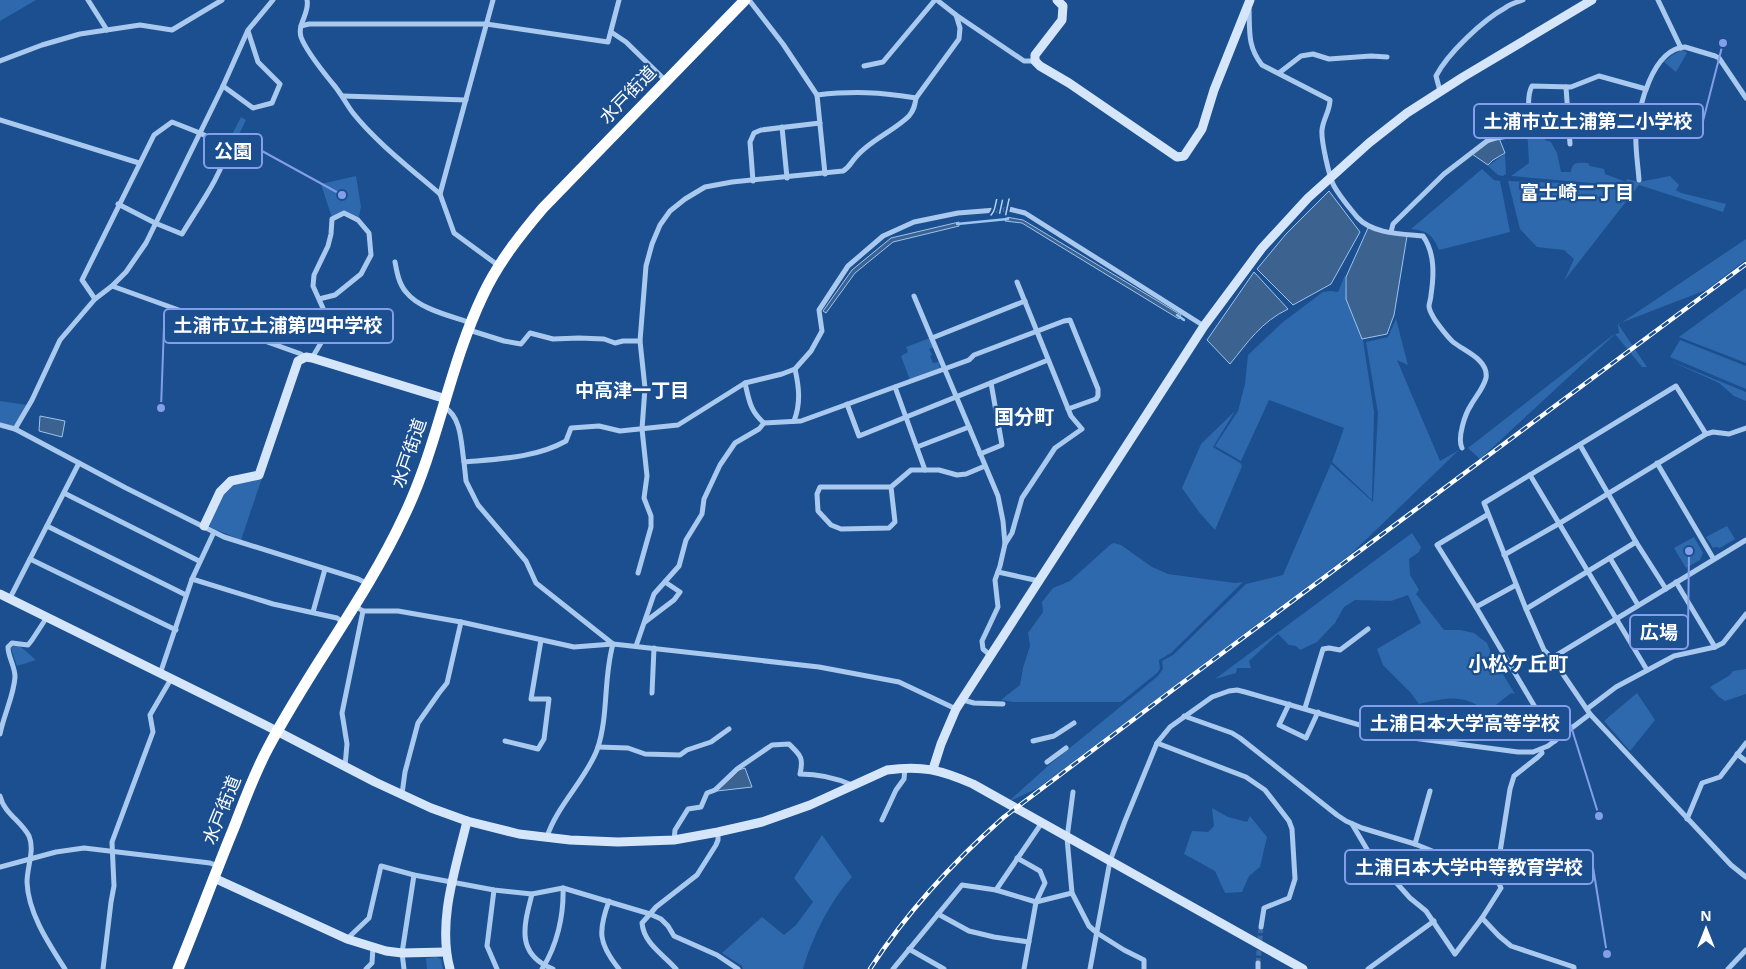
<svg xmlns="http://www.w3.org/2000/svg" width="1746" height="969" font-family="'Noto Sans','Noto Sans JP',sans-serif">
<style>
.green{fill:#2e69ad}
.water{fill:#3c6290;stroke:#9cc4f0}
.lines{fill:none;stroke-linecap:round;stroke-linejoin:round}
.stream{stroke:#9cc4f0;stroke-width:2.5}
.street-tunnel{stroke:#3d69a0;stroke-width:5;stroke-dasharray:5 2.5;stroke-linecap:butt}
.street{stroke:#a9c9ee;stroke-width:5}
.secondary{stroke:#d6e6fa;stroke-width:9}
.highway{stroke:#fff;stroke-width:11}
.rail-casing{stroke:#fff;stroke-width:4.5}
.rail{stroke:#1b4f8f;stroke-width:2.5;stroke-dasharray:8;stroke-linecap:butt}
.labels{text-anchor:middle;stroke-width:4.5;stroke-linejoin:round;paint-order:stroke}
.street-label{font-size:18px;fill:#fff;stroke:#1b4f8f}
.neighbourhood-label{font-size:19px;font-weight:bold;fill:#fff;stroke:#1b4f8f}
.water-label{font-size:19px;font-style:italic;fill:#b5d3f5;stroke:#1b4f8f}
.quarter-label{font-size:20px;font-weight:bold;fill:#fff;stroke:#1b4f8f}
.leader{fill:none;stroke:#839eea;stroke-width:2}
.callout-dot{fill:#839eea;stroke:#1b4f8f;stroke-width:2}
.callout{fill:#1b4f8f;stroke:#839eea;stroke-width:2}
.callout-label{font-size:19px;text-anchor:middle;font-weight:bold;fill:#fff}
</style>
<rect width="100%" height="100%" fill="#1b4f8f"/>
<!-- green -->
<g class="green">
<path d="M0,0h36l-36,21z"/>
<path d="M1681,50l4,1 2,2 -11,19 -12,-10 7,-6z"/>
<path d="M241,117l5,3 -19,39 1,-17z"/>
<path d="M1543,127l2,13 6,2 6,11 4,19h10c1,-11 8,-9 17,-9l2,3 14,3 1,5 21,8 1,-3 12,3 31,-6 9,9 -3,5 5,3 45,11 -3,8 -84,-27 -75,96 10,-22 -10,-9 -27,-3 -17,-18 -12,-48 107,4 -104,-9 18,-13 -2,-35z"/>
<path d="M1505,154l1,20 -3,2 -5,-1 -10,-9z"/>
<path d="M1482,169l12,11 6,1 10,51 -71,18c-7,-16 -11,-19 -28,-21z"/>
<path d="M356,176l5,31 -3,13 -14,-8 -12,6 -11,-34z"/>
<path d="M1746,239v21l-40,30 -88,34 29,43h-5l-27,-33 -135,125 -12,-11 145,-113 6,-2 -1,-8z"/>
<path d="M1345,275l1,24 17,41 11,72 -2,88 -40,-38 12,-34 -75,-28 -28,61 -26,-15 23,-35 7,-27 3,-29 35,-33 40,-30 8,-1 7,1z"/>
<path d="M1746,288v75l-67,-26z"/>
<path d="M1396,319l12,46 -11,-5 43,101 19,-11 -108,104 -313,234 -30,14 41,-37 109,-89 5,-7 -1,-8 11,-6 73,-71 37,-9 48,-111 42,38 5,-89 -12,-71 22,-5z"/>
<path d="M930,338l4,9 -5,2 3,6 -2,1 3,7 6,-1 1,6 -30,12 -9,-24 7,-4 -2,-5z"/>
<path d="M1680,340l66,26v23l-76,-32z"/>
<path d="M1668,360l78,32v9l-12,-5 -15,-13z"/>
<path d="M0,401l27,4 -13,22 -14,-4z"/>
<path d="M1235,411l-22,36 27,16 2,3 -27,64 -16,-18 -17,-24 19,-44z"/>
<path d="M262,478l-21,62 -31,-13c2,-15 11,-36 25,-43 7,-4 18,-5 27,-6z"/>
<path d="M1727,526l8,13 -15,9 -4,-1 -3,1 -7,-11z"/>
<path d="M1412,533l9,14 -2,5 -10,7 1,16 9,15 -3,4 28,36h16l14,3 13,10 6,15 22,36 -4,-1 -24,19c-24,-19 -40,-14 -68,-8l-9,-12 -27,-27 -6,-16 44,-26 -13,-28 -17,6 -36,-1 -11,7 -9,16 -18,19 -17,8 -4,-4 -7,-1 -11,-11 -29,27 2,7h-14l-1,5 -21,6z"/>
<path d="M1694,537l9,16 -3,7 -14,8 -12,-20z"/>
<path d="M1114,543l7,2 31,22 16,7 67,9 8,-1 -72,71 -12,7 1,9 -3,4 -36,29h-108l-12,-2 19,-15 3,-17 7,-22 -2,-13 15,-21 -1,-10 11,-14 17,-7 41,-37z"/>
<path d="M14,646h6l16,14 -19,6 -6,-18z"/>
<path d="M1746,669v25l-21,7 -6,-4 -9,-10 20,-12 3,-4z"/>
<path d="M1637,693l18,27 -25,31 -26,-30z"/>
<path d="M1212,808l16,9 19,5 3,-6 17,21 -7,30 -11,9 -7,16 -17,1 -10,-22 -31,-17 8,-23 16,1 6,-6z"/>
<path d="M822,835l30,42c-22,24 -40,61 -49,92h-60l-1,-3 -20,-13 40,-36 22,18 12,-10 17,-23 -19,-24z"/>
<path d="M436,957l5,2 2,10h-16l-1,-11z"/>
</g>
<!-- water -->
<g class="water">
<path d="M1499,138l6,15 -12,7 -5,5 -16,-11 15,-12z"/>
<path d="M1329,191l31,41 -29,52 -38,21 -36,-36 29,-35z"/>
<path d="M1006,217l17,3 158,95 -2,4 -157,-96 -17,-2z"/>
<path d="M959,222v4l-66,16 -38,31 -29,40 -3,-2 29,-41 39,-32z"/>
<path d="M1368,228l39,8 -13,79 -7,19 -25,5 -16,-40v-22z"/>
<path d="M1254,272l34,37c-27,13 -40,33 -58,55l-23,-24z"/>
<path d="M40,416l25,5 -3,16 -23,-6z"/>
<path d="M745,768l7,19 -35,4 22,-21z"/>
</g>
<g class="lines">
<!-- stream -->
<g class="stream">
<path d="M957,224l51,-5"/>
<path d="M1177,315l7,5"/>
</g>
<!-- street-tunnel -->
<path class="street-tunnel" d="M1258,963l3,-36"/>
<!-- street -->
<g class="street">
<path d="M88,0l19,30"/>
<path d="M307,0c3,13 -10,24 -6,37 5,14 23,36 32,47 8,9 13,20 20,29 23,29 58,56 87,81"/>
<path d="M493,0l-53,194 14,39 45,33"/>
<path d="M749,0l34,44 34,51c36,-4 63,-3 99,3l43,-59 1,-11 -4,-13 68,46h11"/>
<path d="M937,0l19,15"/>
<path d="M1658,0l23,48"/>
<path d="M1249,8c1,23 -2,38 13,57l68,35c0,11 -7,19 -8,30 -1,10 7,47 12,56 6,11 15,21 23,31 15,17 45,17 66,19 12,17 11,39 8,59 0,4 -2,8 -2,11 0,5 4,10 6,14 5,7 11,15 17,21 11,10 37,18 34,37 -3,11 -10,18 -15,27 -6,9 -14,33 -9,43"/>
<path d="M301,26l8,-2h177l122,18 11,-42"/>
<path d="M611,32l15,10 40,39"/>
<path d="M0,61l42,-16 38,-11 60,-9 32,5 50,-30"/>
<path d="M864,66l19,-4 52,-62"/>
<path d="M1279,73l22,-17 12,-2 16,5 42,-3 16,1"/>
<path d="M223,86l30,22 19,-5 8,-19 -22,-22 -10,-31"/>
<path d="M1566,87l4,57"/>
<path d="M1440,91l-4,-15c12,-23 47,-56 69,-68 5,-4 12,-6 18,-8"/>
<path d="M817,95l8,79"/>
<path d="M343,96l123,4"/>
<path d="M0,120l139,43"/>
<path d="M782,127l5,51"/>
<path d="M1639,180c-1,-15 -4,-32 -3,-47 3,-26 16,-84 49,-86l30,9 4,2 27,40"/>
<path d="M753,181l-3,-39 4,-9 7,-3 59,-7"/>
<path d="M1391,232l2,-8 51,-50 43,-33c9,-5 21,-3 30,-8 20,-11 6,-32 15,-47l39,1 28,-11 47,13"/>
<path d="M395,262c2,11 4,22 11,30 13,17 45,24 65,31"/>
<path d="M112,286l189,68 2,3"/>
<path d="M914,296l84,200 5,25 2,23 -5,22 -5,14 3,27 -16,34 1,8 8,7"/>
<path d="M95,299l-13,-19 72,-145 18,-13 28,11 27,14c-3,26 -31,63 -45,87l-27,-11 -37,-19"/>
<path d="M469,330l35,11 17,3 9,-11 23,6 26,-1 25,1 11,4 8,-2h17"/>
<path d="M932,338l93,-37"/>
<path d="M312,358l19,-32 -18,-40 1,-11 14,-29 3,-12 1,-15 12,-6 14,7 11,13 2,22 -10,19 -26,21 -16,4"/>
<path d="M745,383c4,17 5,28 19,40l37,-2 168,-61 5,-5 90,-34 6,-1 28,69v7l-2,3 -28,10"/>
<path d="M895,387l30,83"/>
<path d="M847,404l12,32 189,-76"/>
<path d="M444,407c18,10 17,37 20,55"/>
<path d="M794,421c7,-18 5,-34 1,-52"/>
<path d="M0,425l15,4 111,59 98,49 134,42 10,5"/>
<path d="M15,429l17,-29 28,-60 35,-41 17,-13 14,-14 20,-29 77,-157 25,-56 25,-30"/>
<path d="M1580,445l56,97 30,47"/>
<path d="M917,447l52,-20"/>
<path d="M980,454l22,-9 -11,-62"/>
<path d="M1657,463l56,95"/>
<path d="M1530,475l117,195"/>
<path d="M891,487h-71l-3,7 1,17 13,14 10,4 48,-1 6,-6 -4,-35 20,-17h28l18,5 9,-1 19,-8"/>
<path d="M64,493l135,68"/>
<path d="M1487,515l-50,30 39,62 79,134"/>
<path d="M47,526l139,69"/>
<path d="M1005,544l7,-11 10,-35 33,-50 27,-19 -11,-13 -54,-134"/>
<path d="M1504,555l56,-32 146,-89 7,-2 16,2 17,-6"/>
<path d="M1610,558l28,47"/>
<path d="M30,559l146,71"/>
<path d="M998,572l41,9"/>
<path d="M638,573l13,-46v-11l-7,-18 3,-22 -5,-47 3,-41 -5,-47 6,-75 6,-22 8,-19 10,-14 15,-12 20,-12 27,-5 111,-11c7,-4 8,-9 13,-14 14,-17 38,-26 53,-41 5,-6 6,-11 7,-18"/>
<path d="M192,579l81,25 64,14 7,5"/>
<path d="M1676,582l39,65"/>
<path d="M10,598l69,-135"/>
<path d="M355,606l8,5h35l63,11 113,25 39,-3 -77,-61 -10,-22 -48,-56 -12,-24 -2,-19c34,-3 72,-4 102,-21l5,-13 28,-2 21,5 58,-6 67,-42 37,-9 13,-5 16,-18 11,-20 -3,-21 29,-44 35,-30 31,-14 44,-9 51,-4 16,4 179,113"/>
<path d="M1476,607l40,-22"/>
<path d="M1526,609l110,-67"/>
<path d="M313,612l12,-43"/>
<path d="M645,622l29,-22 6,-8 -15,-10"/>
<path d="M636,646l18,-52 25,-28 7,-26 16,-26 2,-15 16,-34 15,-22 24,-14 5,-6"/>
<path d="M1552,658l194,-118"/>
<path d="M160,674l32,-95 22,-47"/>
<path d="M652,693l2,-45"/>
<path d="M963,700l11,3 29,1"/>
<path d="M1289,704l-10,21 27,13 12,-26"/>
<path d="M1305,708l18,-59 6,-1 11,2 28,-21"/>
<path d="M1587,709l29,-22 58,-31 41,-9 8,-4 23,-29"/>
<path d="M1590,714l-38,-56 -8,-8 -18,-41 -42,-106 192,-117 30,48"/>
<path d="M1184,716l48,17 8,5 97,77 9,6 16,7 53,16 81,33"/>
<path d="M0,734c4,-20 14,-39 15,-57 0,-11 -7,-20 -7,-30l4,-4 16,2 4,-5 15,-23"/>
<path d="M505,741l33,8 6,-10 5,-40h-18l10,-59"/>
<path d="M1033,741l21,-5 20,-13"/>
<path d="M1157,743l89,34 19,13 24,31 3,8 3,50 -6,19 -25,10 -3,19"/>
<path d="M598,747l30,1 17,6 35,1 7,-5 24,-8 18,-13"/>
<path d="M1737,754l9,7"/>
<path d="M1047,762l19,-14"/>
<path d="M345,766l2,-22 -5,-31 21,-102"/>
<path d="M1073,792l-6,46 5,55 17,33 8,7 27,17 20,10v9"/>
<path d="M402,794l3,-22 13,-49 21,-30 8,-10 14,-61"/>
<path d="M0,796c4,17 21,25 29,40 6,14 -2,31 -2,46 1,31 22,62 38,87"/>
<path d="M1687,819l15,-36 18,-6 26,-34"/>
<path d="M882,820l14,-30 8,-11 1,-11"/>
<path d="M1352,824l16,27 42,47 16,13 29,43 27,-36 19,-30 -5,-11 14,-88 4,-13 24,-19 4,-4 -1,-3"/>
<path d="M547,837c9,-30 39,-58 50,-87 12,-34 6,-71 16,-106l206,23 80,15 57,27"/>
<path d="M674,840l1,-10 13,-21 13,-2 6,-14 8,-3 22,-21 35,-24 17,-1c11,11 15,13 11,30 18,0 36,4 52,11"/>
<path d="M1415,844l15,-53"/>
<path d="M1017,858l23,13 5,12 -9,19 -12,67"/>
<path d="M0,867l56,-15 28,-4 126,15 8,3"/>
<path d="M494,890l-7,56 10,23"/>
<path d="M996,890l45,-66"/>
<path d="M532,894c-8,31 -17,60 21,75"/>
<path d="M609,901c-11,30 -11,42 10,68"/>
<path d="M938,914l31,17 25,6 35,5"/>
<path d="M1482,918l17,18 12,10 63,21v2"/>
<path d="M347,939l22,-21 12,-52 33,9 80,15 38,4 31,-6 87,26 6,-7 41,-32 19,-30 2,-5v-8"/>
<path d="M909,949l35,20"/>
<path d="M1258,963v6"/>
<path d="M103,969l8,-67 3,-16 -2,-44 41,-110 -3,-17 21,-36"/>
<path d="M366,969l6,-6 1,-16"/>
<path d="M404,969l-2,-16 12,-78"/>
<path d="M542,969c15,-23 22,-54 21,-81"/>
<path d="M676,969c-13,-15 -32,-25 -34,-46l8,-9 11,5 7,7 6,10 43,19 21,14"/>
<path d="M893,969l69,-84 34,5 40,12 36,-9"/>
<path d="M1090,969l20,-108 15,-40 32,-78 13,-16 42,-30 17,-6 8,-1 8,2 153,44 120,16h15l15,-6 42,-32 141,151 15,12"/>
<path d="M1368,969l66,-48"/>
<path d="M1728,969l18,-19"/>
</g>
<!-- secondary -->
<g class="secondary">
<path d="M1057,0l6,6 -1,14 -27,35v6l5,5 29,17 108,74 7,-1 18,-27 12,-39 36,-90"/>
<path d="M204,526l16,-34 11,-11 28,-6 39,-114 8,-4 6,1 134,41"/>
<path d="M0,594l267,132 108,56 56,26 36,13 52,13 51,6 48,2 56,-2 44,-8 44,-10 48,-17 77,-35c35,-5 54,0 86,14l330,185"/>
<path d="M933,769l8,-25 15,-35 248,-383 58,-78 46,-50 61,-55 38,-30 56,-36 129,-77"/>
<path d="M214,878l133,61 39,12 16,2 44,-1"/>
<path d="M450,969c-13,-48 6,-101 17,-148"/>
</g>
<!-- highway -->
<path class="highway" d="M178,969c19,-46 36,-93 55,-139 11,-28 21,-56 35,-82 42,-80 98,-150 136,-232 34,-70 45,-150 79,-221 15,-32 37,-60 60,-87l202,-208"/>
<defs>
<path id="rail" d="M870,969c37,-57 83,-107 134,-152l170,-128 572,-425"/>
</defs>
<!-- rail casing -->
<use href="#rail" class="rail-casing"/>
<!-- rail -->
<use href="#rail" class="rail"/>
</g>
<g class="labels">
<!-- street labels -->
<g class="street-label">
<text transform="translate(628 95) rotate(-46)" y="6">水戸街道</text>
<text transform="translate(409 453) rotate(-71)" y="6">水戸街道</text>
<text transform="translate(222 810) rotate(-68)" y="6">水戸街道</text>
</g>
<!-- neighbourhood labels -->
<g class="neighbourhood-label">
<text x="1577" y="199">富士崎二丁目</text>
<text x="632" y="397">中高津一丁目</text>
</g>
<!-- water labels -->
<g class="water-label">
<text transform="translate(999 207) rotate(-2)" y="7">川</text>
</g>
<!-- quarter labels -->
<g class="quarter-label">
<text x="1024" y="424">国分町</text>
<text x="1518" y="671">小松ケ丘町</text>
</g>
</g>
<!-- callouts -->
<path class="leader" d="M1723 43L1703 121M342 195L262 151M161 408L164 326M1689 551L1688 632M1599 816L1570 723M1607 954L1593 867"/>
<g class="callout-dot">
<circle cx="1723" cy="43" r="5"/>
<circle cx="342" cy="195" r="5"/>
<circle cx="161" cy="408" r="5"/>
<circle cx="1689" cy="551" r="5"/>
<circle cx="1599" cy="816" r="5"/>
<circle cx="1607" cy="954" r="5"/>
</g>
<g class="callout">
<rect x="1474" y="104" width="229" height="34" rx="5"/>
<rect x="204" y="134" width="58" height="34" rx="5"/>
<rect x="164" y="309" width="229" height="34" rx="5"/>
<rect x="1630" y="615" width="58" height="34" rx="5"/>
<rect x="1360" y="706" width="210" height="34" rx="5"/>
<rect x="1345" y="850" width="248" height="34" rx="5"/>
</g>
<g class="callout-label">
<text x="1588" y="128">土浦市立土浦第二小学校</text>
<text x="233" y="158">公園</text>
<text x="278" y="332">土浦市立土浦第四中学校</text>
<text x="1659" y="639">広場</text>
<text x="1465" y="730">土浦日本大学高等学校</text>
<text x="1469" y="874">土浦日本大学中等教育学校</text>
</g>
<!-- north arrow -->
<g transform="translate(1706 929)" stroke="#1b4f8f" stroke-width="4" paint-order="stroke">
<path d="M0-4L9 19L0 12L-9 19Z" fill="#ffffff"/>
<text y="-8" font-size="14" font-weight="bold" text-anchor="middle" fill="#ffffff">N</text>
</g>
</svg>
